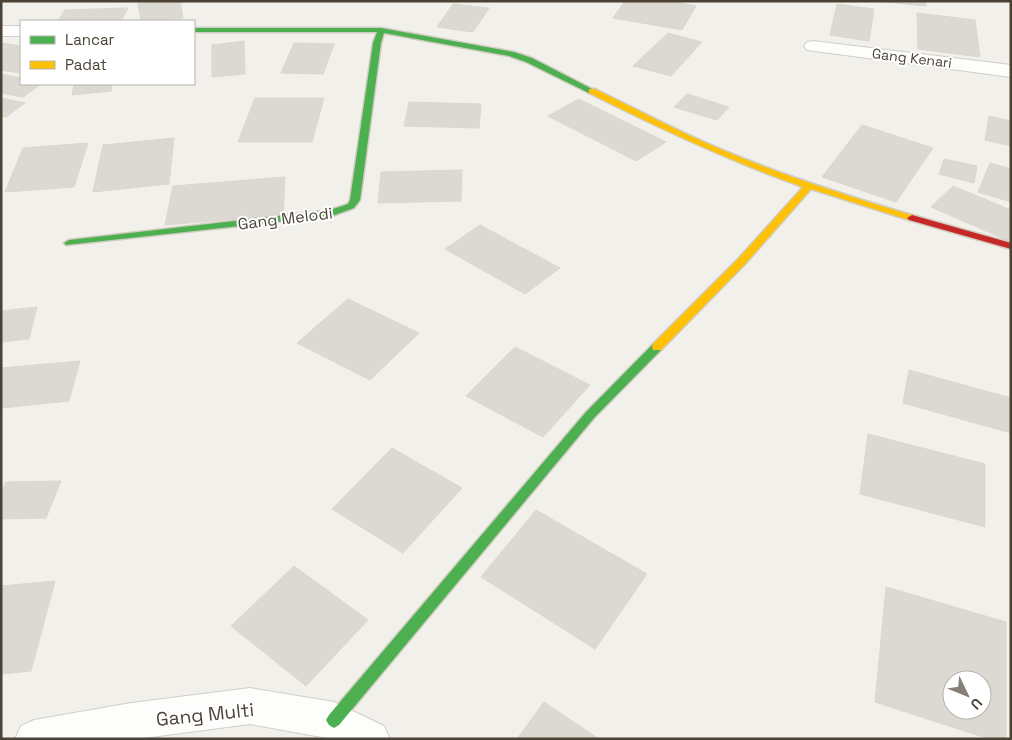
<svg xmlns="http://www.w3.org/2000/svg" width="1012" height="740" font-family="'Space Grotesk',sans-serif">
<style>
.building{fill:#dcd9d3;stroke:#dbd7d0;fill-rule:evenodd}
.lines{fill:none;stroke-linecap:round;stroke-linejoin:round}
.street-casing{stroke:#d0cec8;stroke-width:2}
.fast-casing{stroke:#d2cdc1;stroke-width:3}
.slow-casing{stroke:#d2cdc1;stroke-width:3}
.jam-casing{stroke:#d2cdc1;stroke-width:3}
.street{fill:#fdfdfc;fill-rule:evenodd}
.fast{fill:#4caf50;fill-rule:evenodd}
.slow{fill:#ffc107;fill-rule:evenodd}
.jam{fill:#c62828;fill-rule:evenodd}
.labels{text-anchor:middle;stroke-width:4;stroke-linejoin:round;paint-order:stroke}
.far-street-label{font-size:14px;fill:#4a4235;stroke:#fff}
.street-label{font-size:16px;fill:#4a4235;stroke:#fff}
.near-street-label{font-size:19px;fill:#4a4235;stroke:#fff}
</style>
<rect width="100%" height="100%" fill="#f2f0eb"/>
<!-- building -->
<g class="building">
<path d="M152,1h28l3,17 -42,3 -3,-18z"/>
<path d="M625,1h45l26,5 -14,24 -69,-12z"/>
<path d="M886,1h40v5l-40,-4z"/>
<path d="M453,4l36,4 -16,24 -36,-5z"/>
<path d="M837,4l37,5 -5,32 -39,-6z"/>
<path d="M128,8l-7,13h-63l7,-11z"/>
<path d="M917,13l58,7 5,37 -62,-8z"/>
<path d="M668,33l34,9 -31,34 -38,-10z"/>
<path d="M244,41l1,33 -33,3v-32z"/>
<path d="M1,43l20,3v27l-20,-3z"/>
<path d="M294,43l40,1 -11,30 -42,-1z"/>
<path d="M1,74l20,4v6h20l-18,13 -22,-4z"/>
<path d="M74,84h38l-1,7 -39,4z"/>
<path d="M687,94l42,13 -12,13 -43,-13z"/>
<path d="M1,98l24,5 -19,14 -5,-1z"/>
<path d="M255,98h69l-12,44h-74z"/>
<path d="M579,99l87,43 -30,19 -88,-45z"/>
<path d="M409,102l72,2 -2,24 -75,-2z"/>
<path d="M989,116l22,5v25l-26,-6z"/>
<path d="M862,125l71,23 -37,54 -74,-25z"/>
<path d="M174,138l-5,46 -76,8 10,-47z"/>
<path d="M88,143l-14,44 -69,5 18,-44z"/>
<path d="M944,159l33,7 -3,17 -35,-9z"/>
<path d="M990,163l21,6v33l-33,-10z"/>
<path d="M462,170l-1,31 -83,2 3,-31z"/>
<path d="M285,177l-2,38 -118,10 8,-39z"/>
<path d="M953,186l58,24v32l-80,-35z"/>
<path d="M480,225l80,43 -35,26 -80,-45z"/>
<path d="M348,299l71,34 -49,47 -73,-37z"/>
<path d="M37,307l-8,32 -28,3v-31z"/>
<path d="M515,347l75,38 -47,52 -77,-41z"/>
<path d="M80,361l-11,40 -68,7v-40z"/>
<path d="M909,370l102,28v35l-108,-30z"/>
<path d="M868,434l117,30v63l-125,-33z"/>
<path d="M392,448l70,40 -59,65 -71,-44z"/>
<path d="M61,481l-15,37 -45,1v-27l5,-10z"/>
<path d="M536,510l111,64 -52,75 -114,-72z"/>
<path d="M294,566l74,54 -62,66 -75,-60z"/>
<path d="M55,581l-24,90 -30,3v-88z"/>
<path d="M886,587l120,35v117h-17l-114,-37zM952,680h30v30h-30z"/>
<path d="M544,702l55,37h-82z"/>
</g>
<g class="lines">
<defs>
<g id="street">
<rect x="1" y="26" width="20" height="10"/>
<path d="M813,41l198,24v12l-204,-27 -3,-4 3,-4z"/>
<path d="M250,688l84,14 50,24 6,13h-58l-82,-15 -114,15h-121l6,-13 13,-6 97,-17z"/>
</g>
<g id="fast">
<path d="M194,28h187l133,24 18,6 64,33 -7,2 -63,-31 -17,-6 -125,-23 -3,10 -21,157 -6,8 -22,8 -266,29 -2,-2 5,-3 261,-30 18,-6 2,-4 23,-157 4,-11h-183z"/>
<path d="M657,343l4,1 1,3 -1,3 -67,68 -255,307 -5,3 -5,-3 -3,-5 3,-5 257,-303 67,-68z"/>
</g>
<path id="slow" d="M589,89h6c43,21 86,44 130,62 62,26 126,46 190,65l2,2 -2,2h-6l-98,-31 -65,74 -85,87h-8l-1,-3 1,-3 85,-85 65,-72c-74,-26 -144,-59 -214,-94z"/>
<path id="jam" d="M912,215l99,28v6l-102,-29 -2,-2z"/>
</defs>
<!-- street casing -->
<use href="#street" class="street-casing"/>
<!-- fast casing -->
<use href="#fast" class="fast-casing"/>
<!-- slow casing -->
<use href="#slow" class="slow-casing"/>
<!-- jam casing -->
<use href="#jam" class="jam-casing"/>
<!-- street -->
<use href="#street" class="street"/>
<!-- fast -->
<use href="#fast" class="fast"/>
<!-- slow -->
<use href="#slow" class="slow"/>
<!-- jam -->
<use href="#jam" class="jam"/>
</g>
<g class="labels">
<!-- far-street labels -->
<g class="far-street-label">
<text transform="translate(912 58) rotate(7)" y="5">Gang Kenari</text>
</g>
<!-- street labels -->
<g class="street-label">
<text transform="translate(285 218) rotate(-7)" y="6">Gang Melodi</text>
</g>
<!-- near-street labels -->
<g class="near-street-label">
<text transform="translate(205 714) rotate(-6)" y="7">Gang Multi</text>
</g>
</g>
<!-- border -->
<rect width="1012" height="740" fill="none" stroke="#4a4235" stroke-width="5"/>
<!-- legend -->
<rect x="20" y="20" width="175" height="65" fill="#ffffff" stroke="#b7b3ae"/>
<rect x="30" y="36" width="25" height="8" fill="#4caf50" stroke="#b7b3ae"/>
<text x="65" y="45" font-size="15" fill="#4a4235">Lancar</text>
<rect x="30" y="61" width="25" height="8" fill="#ffc107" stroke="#b7b3ae"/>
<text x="65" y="70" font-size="15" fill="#4a4235">Padat</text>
<!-- north arrow -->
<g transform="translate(967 695) rotate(133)"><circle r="24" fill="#ffffff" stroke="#b7b3ae"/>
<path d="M0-4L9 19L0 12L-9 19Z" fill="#857f75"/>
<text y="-8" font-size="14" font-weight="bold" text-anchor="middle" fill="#4a4235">U</text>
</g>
</svg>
